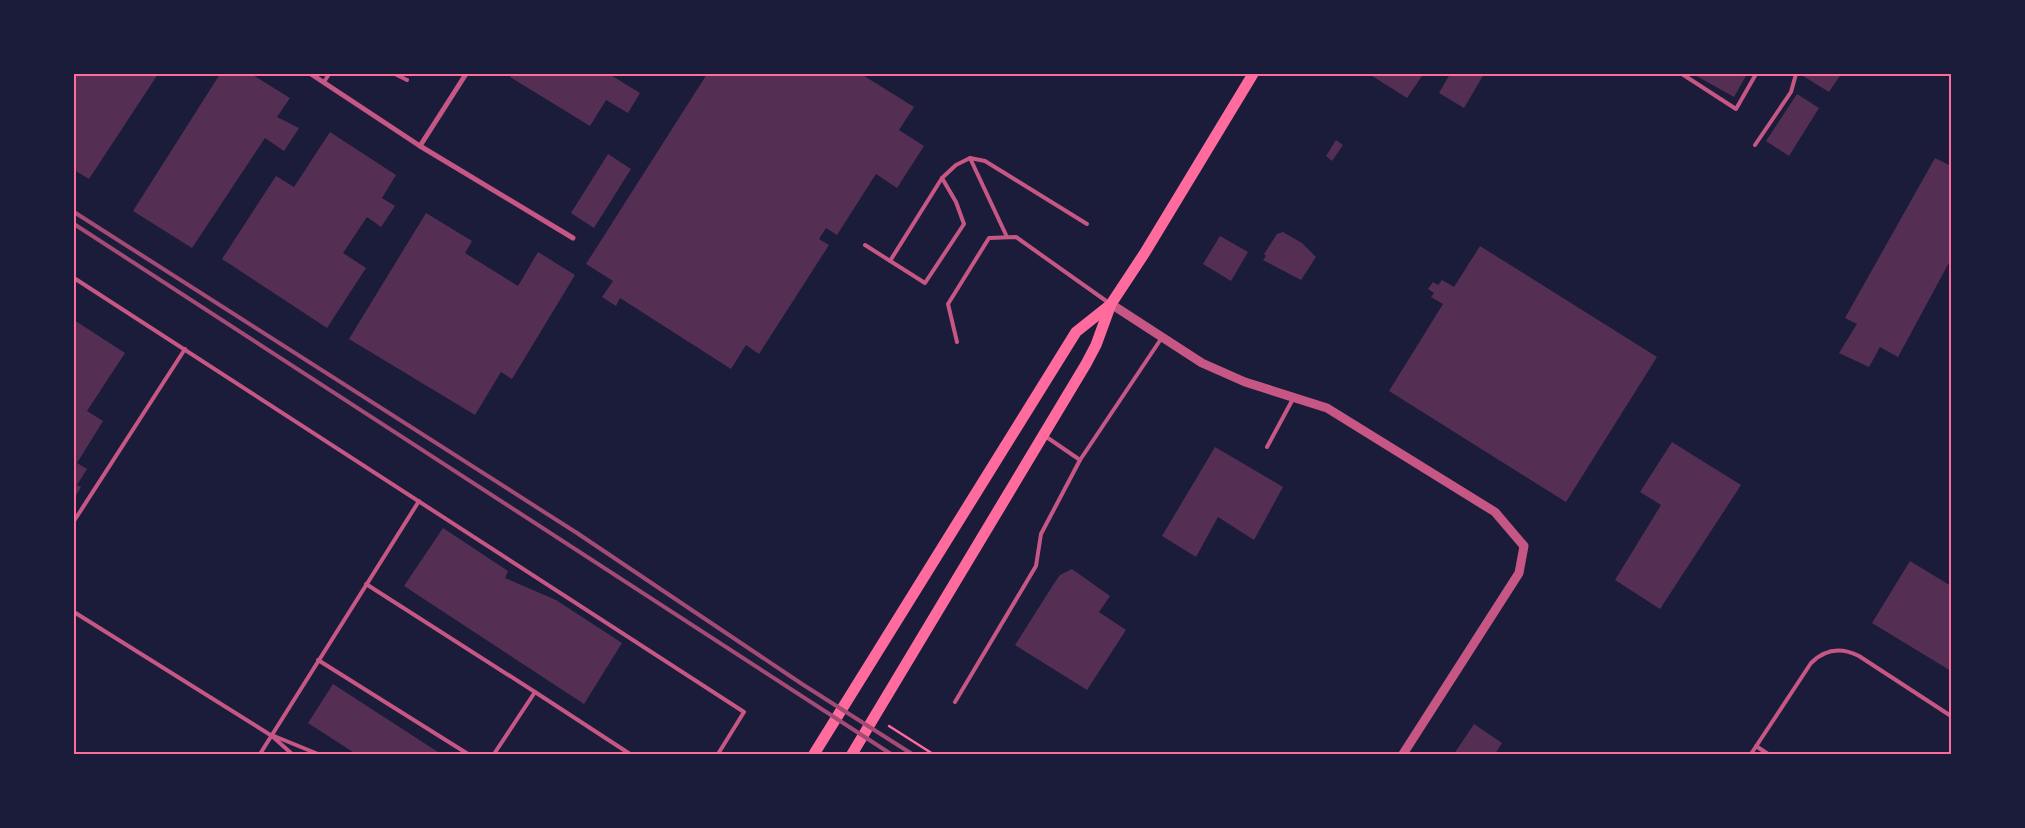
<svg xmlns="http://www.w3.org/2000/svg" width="2025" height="828" font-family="Spectral,serif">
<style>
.building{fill:#542f53}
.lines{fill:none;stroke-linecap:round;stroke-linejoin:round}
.path{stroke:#ff6b9d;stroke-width:2.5}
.service{stroke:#c65784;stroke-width:4}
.minor{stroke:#c65784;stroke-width:5}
.tertiary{stroke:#c65784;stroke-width:9}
.primary{stroke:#ff6b9d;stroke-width:11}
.rail{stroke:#a44b75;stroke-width:4}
.neatline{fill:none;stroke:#ff6b9d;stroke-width:2}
</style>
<rect width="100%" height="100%" fill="#1b1b3a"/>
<!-- building -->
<g class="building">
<path d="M74,74h84l-69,105 -15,-9z"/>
<path d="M220,74h31l39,24 -13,19 22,11 -15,23 -19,-13 -73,110 -59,-37z"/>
<path d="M512,74h97l31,19 -12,20 -22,-13 -16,26 -80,-49z"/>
<path d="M707,74h154l53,33 -15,23 25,16 -27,42 -21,-14 -39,61 -11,-7 -7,11 10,6 -70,109 -13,-9 -15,24 -111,-71 -4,8 -14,-9 11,-16 -27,-17z"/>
<path d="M1369,74h50l3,2 -15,22z"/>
<path d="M1450,74h34l-20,34 -25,-15z"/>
<path d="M1693,74h54l-13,23z"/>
<path d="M1804,74h37l-12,18 -26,-16z"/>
<path d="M1797,94l22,14 -30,48 -23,-15z"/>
<path d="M330,132l66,43 -14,23 13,8 -14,21 -14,-10 -24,36 23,15 -39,60 -105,-69 54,-83 18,11z"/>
<path d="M1336,140l7,5 -11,16 -6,-5z"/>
<path d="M608,154l23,15 -37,59 -23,-15z"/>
<path d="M1935,158l16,8v93l-53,98 -18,-10 -11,20 -30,-14 18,-29 -12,-6z"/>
<path d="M426,213l46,28 -7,12 53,33 20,-34 37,23 -63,104 -11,-7 -26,43 -126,-76z"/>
<path d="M1283,232l19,11 14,14 -15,23 -38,-20 3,-4 -2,-2 13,-20z"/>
<path d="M1220,236l28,16 -17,29 -28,-17z"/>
<path d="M1480,246l177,111 -91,145 -177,-111 54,-87 -12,-7 3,-4 -6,-4 5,-7 5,3 4,-5 12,7z"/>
<path d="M74,320l51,33 -38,58 16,10 -26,42 10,6 -10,16 4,2 -7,12z"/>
<path d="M1672,442l69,43 -81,124 -45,-29 46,-75 -21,-13z"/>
<path d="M1215,447l68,40 -29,53 -36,-23 -22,40 -34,-21z"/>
<path d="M443,528l65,43 -3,7 51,22 66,43 -38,61 -180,-118z"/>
<path d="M1910,561l41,25v85l-79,-48z"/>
<path d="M1072,569l38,27 -11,16 27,18 -39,60 -72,-45 40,-63 5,-7z"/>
<path d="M333,684l108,70h-85l-48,-31z"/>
<path d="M1474,724l28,19 -7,11h-41z"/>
</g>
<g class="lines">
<!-- path -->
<path class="path" d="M889,726l44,28"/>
<!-- service -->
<g class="service">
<path d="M395,74l12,6"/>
<path d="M1682,74l54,35 20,-35"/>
<path d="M324,82l5,-8"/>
<path d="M1755,145l36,-53 5,-18"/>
<path d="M970,158l15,3 102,63"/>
<path d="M865,245l60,38 39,-59 -8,-22 -14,-24 14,-13 14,-7 37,79"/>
<path d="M890,261l52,-83"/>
<path d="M74,278l670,434 -26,42"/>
<path d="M957,342l-9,-38 41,-66 27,-1 93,66"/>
<path d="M1045,436l35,24"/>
<path d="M1267,447l27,-50"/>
<path d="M74,521l111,-172"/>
<path d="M366,584l169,108 -41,62"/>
<path d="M74,612l198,124 20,18"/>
<path d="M318,660l150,94"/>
<path d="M535,692l95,62"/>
<path d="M955,702l81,-136 5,-32 39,-74 81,-121"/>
<path d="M274,736l44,18"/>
<path d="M1756,746l12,8"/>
<path d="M260,754l159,-253"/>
<path d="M1751,754l60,-91c14,-14 30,-16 48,-7l92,60"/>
</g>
<!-- minor -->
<g class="minor">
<path d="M311,74l109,72 153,92"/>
<path d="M420,146l46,-72"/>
</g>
<!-- tertiary -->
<path class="tertiary" d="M1111,304l91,59 43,19 82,26 168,104 29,34 -5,27 -116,181"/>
<!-- primary -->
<g class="primary">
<path d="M814,754l262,-422 34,-27"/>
<path d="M852,754l234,-390 10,-19 15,-41 33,-50 109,-180"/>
</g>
<!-- rail -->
<g class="rail">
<path d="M74,212l503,321 225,151 110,70"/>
<path d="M74,224l817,530"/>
</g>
</g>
<!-- border -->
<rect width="2025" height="828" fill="none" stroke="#1b1b3a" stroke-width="150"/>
<rect x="75" y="75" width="1875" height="678" class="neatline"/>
</svg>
